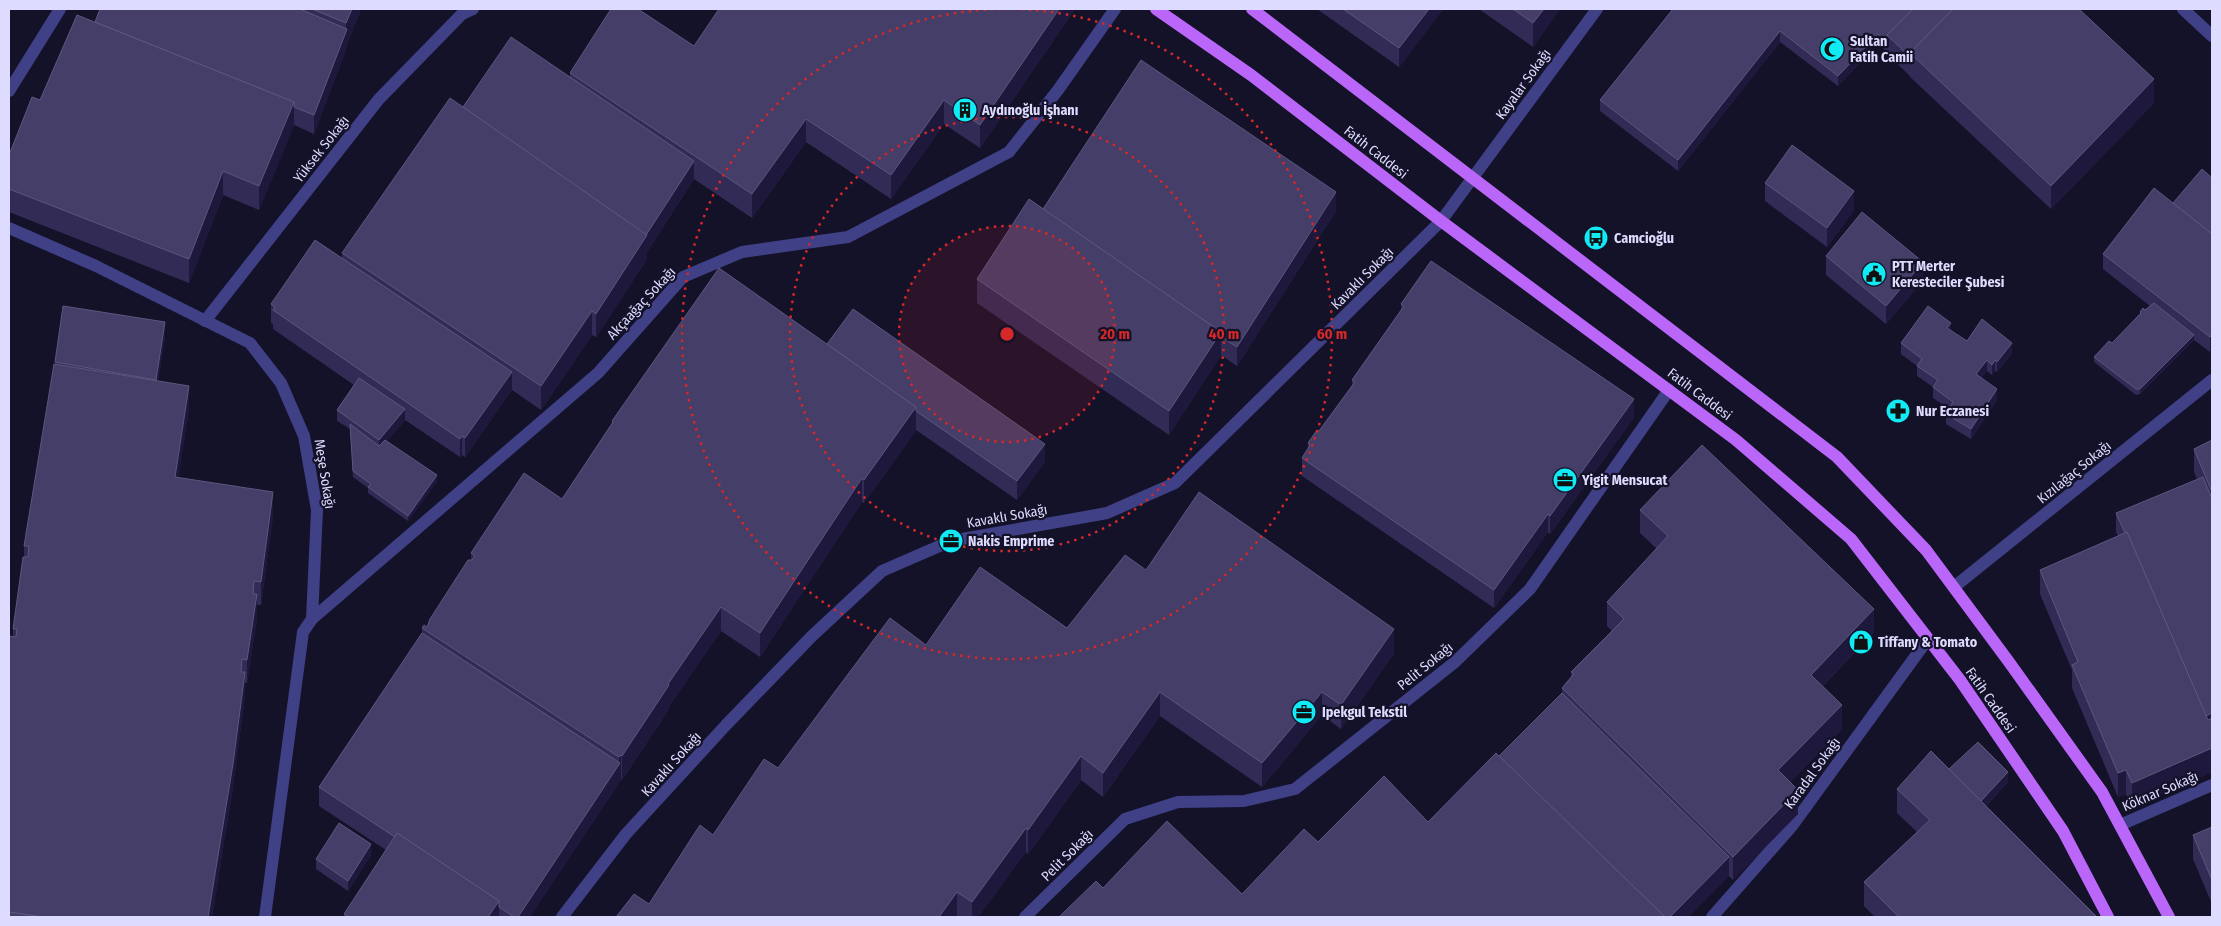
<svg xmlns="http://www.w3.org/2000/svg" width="2221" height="926" font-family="'Fira Sans Condensed',sans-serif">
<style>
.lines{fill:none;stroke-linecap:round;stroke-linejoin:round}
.minor{stroke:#3f4086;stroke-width:12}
.major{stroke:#ba67f9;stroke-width:12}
.wall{fill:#322b56}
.shaded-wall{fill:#1e193c}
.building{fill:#443e68;stroke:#5c577f}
.ring{fill:none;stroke:#d62828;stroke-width:2.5;stroke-dasharray:2.5 5}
.labels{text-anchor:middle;stroke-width:4.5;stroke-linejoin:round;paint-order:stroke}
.poi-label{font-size:14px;font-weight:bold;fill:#dddbfe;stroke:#141229;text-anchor:start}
.street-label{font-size:14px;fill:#dddbfe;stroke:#141229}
.centre{fill:#d62828;stroke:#141229;stroke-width:2.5}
.ring-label{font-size:15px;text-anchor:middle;font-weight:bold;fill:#d62828;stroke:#141229;stroke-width:4.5;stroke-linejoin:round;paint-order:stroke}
</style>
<rect width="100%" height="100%" fill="#141229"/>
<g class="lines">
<!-- minor -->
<g class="minor">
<path d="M2183,9l29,27"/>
<path d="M9,91l51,-82"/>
<path d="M9,228l87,38 154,77 31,40 23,53 13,74 -5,109 -9,13 -38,285"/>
<path d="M205,321l174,-222 83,-85 11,-5"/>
<path d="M1954,587l258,-207"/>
<path d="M312,619l286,-246 85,-96 59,-25 106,-15 161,-85 49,-62 57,-81"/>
<path d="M2120,825l92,-40"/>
<path d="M562,917l64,-83 100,-109 86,-89 70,-65 69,-30 156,-28 68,-30 266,-262 156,-212"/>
<path d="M1025,917l100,-98 53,-17 66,-1 51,-12 160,-127 75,-73 139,-199"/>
<path d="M1712,917l80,-91 136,-187"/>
</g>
<!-- major -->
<g class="major">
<path d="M1156,9l95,66 190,146 295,219 115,99 109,141 103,151 45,86"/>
<path d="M1252,9l585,448 89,93 83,112 93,130 67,125"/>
</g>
</g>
<!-- wall -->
<g class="wall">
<path d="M100,9h261l-14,35v3l-33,87 -20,-9 -35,85 -36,-15 -34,88 -180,-71v-57l31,-55 55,-78z"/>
<path d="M1075,9l-95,139 -36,-24 -53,75 -85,-57 -54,76 -58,-39 -47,73v7l-51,78 -4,-2 -51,75 -29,-20 -47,67 -3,-2 -2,2 -55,-37 -18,21 50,40 -29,40 -40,-28v-5l-15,-11 -3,-48 -13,-8v-11l17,-25 -81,-56v-5l-2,-1v-19l71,-46v-5l121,-146 107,-31v-3l124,-27z"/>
<path d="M1317,9h126l-44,58z"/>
<path d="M1479,9h81l-27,38z"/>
<path d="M1673,9h406l75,94 -103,106 -141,-132v-1l-23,-22v-2l-9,-8 -40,42 -58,-44 -102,129 -78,-60v-11z"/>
<path d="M2212,178l-2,174 -16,-12 -54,54 -4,1 -42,-33v-5l18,-14 28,-28v-3l5,-2 5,-4 -47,-37v-15l70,-51z"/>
<path d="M1765,183l89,27 -27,37 -62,-46z"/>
<path d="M1043,209l293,2 -99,155 -16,-11 -52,80 -192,-132v-24z"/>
<path d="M1826,256l97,24 -37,44 -60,-49z"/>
<path d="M1401,304l233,113 -84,117 -2,-2 -54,76 -192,-132v-18l6,-9v-6l11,-12 33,-46v-5l49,-70z"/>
<path d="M1951,331l16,10 45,13 -15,18 -2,-1 -3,4 -5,-4 -6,7 16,22 -26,39 -25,-15v-10l3,-5 -16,-11v-11l-16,-11v-10l-16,-12v-11z"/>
<path d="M165,337l-7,44 31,28 -11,68 95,39 -12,89h-4v13l-10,65h-2v13l-12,91 -21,130h-203l4,-288 11,-72v-11l31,-184z"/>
<path d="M827,344l218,118 -28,38 -101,-70 -52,73 -2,-1 -102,155 -39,-26 -52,75v3l-47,71 -1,-1 -1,1 -90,137h-186v-3l42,-64 -67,-44v-19l103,-154v-5l5,-1 44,-67v-7l91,-54 50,-75v-3z"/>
<path d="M2212,440v332l-80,35 -6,-13 -8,3 -46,-109v-18l-32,-76v-24l78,-34 -2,-4v-19l81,-34 -3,-7v-23z"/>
<path d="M1640,510l234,122 -51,54 19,43 -52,53 8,32 -65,66 -4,-4 -41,41 -585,-29 139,6 76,-52 110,-20 71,-66 63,-63v-5l9,-12v-4l41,-41 -5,-5v-24l50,-53 -17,-16z"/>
<path d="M1146,570l248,83 -53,76 -19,-14 -60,72 -102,-71 -57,81 -22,-17 -53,74 -2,-2 -48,65h-19l-2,-1v1h-341l33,-13 64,-69 65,-67 148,-123 141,-17z"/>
<path d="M1949,769l59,13 -22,24 111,111h-222l-11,-11v-24l53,-50 -20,-19v-24z"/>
<path d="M2212,827v77l-19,-45v-24z"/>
<path d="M371,855l-23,36 -32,-22v-10z"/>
</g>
<!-- shaded-wall -->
<g class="shaded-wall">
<path d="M352,9h9l-14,35v3l-33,87v-19l32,-83v-9z"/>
<path d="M1059,9h16l-95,139v-23z"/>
<path d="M1429,9h14l-44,58v-19z"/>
<path d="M1544,9h16l-27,38v-24z"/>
<path d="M1780,31v11l-102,129v-11z"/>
<path d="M1878,34v10l-40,42v-10z"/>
<path d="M2154,79v24l-103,106v-23z"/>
<path d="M944,100v24l-53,75v-24z"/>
<path d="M294,102v24l-35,84v-24z"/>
<path d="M806,119v23l-54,76v-24z"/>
<path d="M694,161v18l-47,73v7l-51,78v-23z"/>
<path d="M223,171v24l-34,88v-24z"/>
<path d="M1854,191v19l-27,37v-19z"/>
<path d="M1336,192v19l-99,155v-19z"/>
<path d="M1923,262v18l-37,44v-18z"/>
<path d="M592,311v24l-51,75v-24z"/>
<path d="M165,322v15l-9,58v-15z"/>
<path d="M1951,323v11l-4,-6z"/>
<path d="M1221,332v23l-52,80v-24z"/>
<path d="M2212,334v15l-2,3v-15z"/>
<path d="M2194,335v5l-54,54v-5z"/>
<path d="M2012,343v11l-15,18v-10z"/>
<path d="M1987,360v11l-11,14v-11z"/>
<path d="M1995,360v11l-3,4v-10z"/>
<path d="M512,372v18l-47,67v-19z"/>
<path d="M189,386v23l-14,91v-23z"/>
<path d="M1997,389v11l-26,39v-10z"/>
<path d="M1634,399v18l-84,117v-18z"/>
<path d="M916,407v24l-52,72v-23z"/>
<path d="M405,409v11l-26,31v-11z"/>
<path d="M462,436v19l-2,2v-18z"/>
<path d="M1045,444v18l-28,38v-19z"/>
<path d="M437,475v6l-29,40v-5z"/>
<path d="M862,478v24l-102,155v-24z"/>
<path d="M273,492v24l-12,89v-23z"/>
<path d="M1548,514v18l-54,76v-18z"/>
<path d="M257,594v24l-10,65v-23z"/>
<path d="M721,607v24l-52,75v3l-47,71v-24l46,-72z"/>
<path d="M1874,609v23l-63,66v-23z"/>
<path d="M1394,629v24l-53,76v-24z"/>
<path d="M245,672v24l-12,91 -21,130h-4z"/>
<path d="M1160,692v24l-57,81v-24z"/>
<path d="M1322,692v23l-60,72v-24z"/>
<path d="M1842,705v24l-64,65v-24z"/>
<path d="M2212,713v19l-8,-16z"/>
<path d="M2212,748v24l-80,35v-24z"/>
<path d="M621,755v24l-1,3 -90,135h-12l101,-153v-7z"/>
<path d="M1081,756v24l-53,74v-24z"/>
<path d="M2126,770v24l-8,3v-24z"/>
<path d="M2008,772v10l-30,32v-11z"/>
<path d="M1798,790v24l-65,66v-23z"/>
<path d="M1026,828v24l-48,65h-6v-15z"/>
<path d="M371,844v11l-23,36v-10z"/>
<path d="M1729,857v19l-41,41h-18z"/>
<path d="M957,892v25h-18z"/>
<path d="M499,901v16h-11z"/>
</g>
<!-- building -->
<g class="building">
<path d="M100,9h200l47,20 -33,86 -20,-8v-5l-199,-80z"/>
<path d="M312,9h40l-6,14z"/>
<path d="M611,9h27l56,37 25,-37h340l-79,116 -36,-25 -53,75 -85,-56 -54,75 -182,-121z"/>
<path d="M1343,9h86l-30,39z"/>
<path d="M1513,9h31l-11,14z"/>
<path d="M1673,9h240l-26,26v6l-9,-7 -40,42 -58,-45 -102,129 -78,-60z"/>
<path d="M1913,9h40l-43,44v4l-23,-22z"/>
<path d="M1953,9h126l75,70 -103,107 -141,-133z"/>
<path d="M77,15l217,87 -35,84 -36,-15 -34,88 -180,-70v-34l23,-58 8,3z"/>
<path d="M511,37l183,124 -48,74 -183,-128z"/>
<path d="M1141,60l195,132 -99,155 -16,-10v-5l-178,-123z"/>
<path d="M450,98l197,137 -51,79 -4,-3 -51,75 -199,-133z"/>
<path d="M1792,145l62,46 -27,37 -62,-45z"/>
<path d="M2202,169l10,9v56l-39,-31z"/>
<path d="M2154,188l58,46v100l-2,3 -107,-83z"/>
<path d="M1029,199l192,133 -52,79 -192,-132z"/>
<path d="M1862,212l61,50 -37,44 -60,-50z"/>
<path d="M315,240l197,132 -47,66 -3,-2 -2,3 -187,-129 2,-3 -4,-3z"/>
<path d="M1431,261l203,138 -84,117 -2,-2 -54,76 -192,-132 8,-13 -2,-2 9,-13 2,1 36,-49 -3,-2 52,-74 -3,-2z"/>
<path d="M719,268l197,139 -52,73 -2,-2 -102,155 -39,-26 -53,77 1,1 -47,71 -1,-1 -2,2 -197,-129 2,-3 3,2 3,-8 38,-59h4l3,-4 -4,-3 53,-80 38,26 51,-77 -1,-1z"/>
<path d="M2154,303l40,32 -54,54h-4l-42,-32 15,-16 3,2 29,-30 -1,-1 3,-4 2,2z"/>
<path d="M63,306l102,16 -9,58 -101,-18z"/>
<path d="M1928,306l23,17 -4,5 20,13 15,-22 30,24 -15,19 -2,-2 -3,5 -5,-5 -11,14 21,15 -26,40 -25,-15 7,-12 -20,-15 5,-7 -21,-14 5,-7 -21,-16z"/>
<path d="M853,309l192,135 -28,37 -101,-70v-4l-89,-63z"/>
<path d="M54,364l135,22 -14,91 98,15 -12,90 -7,-1 -1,13h4l-10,66 -5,-1 -1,13h4l-12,92 -25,153h-166l-33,-5v-276l7,1 1,-8h-4l10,-72h5l1,-11h-5z"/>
<path d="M359,378l46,31 -26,31 -42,-30z"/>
<path d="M350,424l29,22 6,-6 52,35 -29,41 -40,-29 3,-3 -18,-13z"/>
<path d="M2212,440v52l-18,-43z"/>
<path d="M1702,445l172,164 -63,66 31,30 -64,65 20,20 -65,67 -171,-169 12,-14 -3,-2 53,-53 -17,-17 61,-66 -28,-26z"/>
<path d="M2203,477l9,22v214l-6,3 -79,-184 -2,1 -9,-20z"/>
<path d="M1199,492l195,137 -53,76 -19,-13 -60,71 -102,-71 -57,81 -22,-17 -53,74 -2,-2 -54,74 -15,-10 -18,25h-323l18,-23 15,10 51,-79 13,10 51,-76 14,9 112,-150 36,27 54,-78 87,61 58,-73 21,15z"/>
<path d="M2127,532l81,188 4,-2v30l-80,35 -6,-13 -8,3 -46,-108 6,-3 -38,-92z"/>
<path d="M422,633l198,130 -102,154h-4l-15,-10v-6l-102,-68 -2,4 -76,-50z"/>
<path d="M1562,693l167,164 -59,60h-5l-166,-161z"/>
<path d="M1978,742l30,30 -27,29 -32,-32z"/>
<path d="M1931,751l166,166h-198l-35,-35 66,-62 -33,-31z"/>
<path d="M1496,753l169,164h-606l37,-36 7,7 64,-67 75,73 62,-65 14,13 66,-66 44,46z"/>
<path d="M339,823l32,21 -23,37 -32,-22z"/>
<path d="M2212,827v53l-19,-45z"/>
<path d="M397,833l102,68 -11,16h-139l-5,-3z"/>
<path d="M9,912l33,5h-33z"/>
</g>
<!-- distance rings -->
<circle cx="1007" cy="334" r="108" fill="#d62828" fill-opacity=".12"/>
<g class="ring">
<circle cx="1007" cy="334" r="108"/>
<circle cx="1007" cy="334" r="217"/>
<circle cx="1007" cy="334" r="325"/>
</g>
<!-- icons -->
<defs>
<symbol id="mosque-disc" viewBox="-11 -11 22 22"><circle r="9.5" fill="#10ebf5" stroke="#141229"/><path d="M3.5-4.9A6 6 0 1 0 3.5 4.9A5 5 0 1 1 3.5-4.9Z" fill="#111"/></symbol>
<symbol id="building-disc" viewBox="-11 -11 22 22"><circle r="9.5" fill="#10ebf5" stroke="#141229"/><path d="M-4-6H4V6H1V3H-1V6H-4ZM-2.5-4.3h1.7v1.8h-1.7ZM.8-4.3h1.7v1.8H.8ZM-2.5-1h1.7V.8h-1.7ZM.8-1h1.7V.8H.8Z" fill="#111"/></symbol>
<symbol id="bus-disc" viewBox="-11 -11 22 22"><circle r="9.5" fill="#10ebf5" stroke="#141229"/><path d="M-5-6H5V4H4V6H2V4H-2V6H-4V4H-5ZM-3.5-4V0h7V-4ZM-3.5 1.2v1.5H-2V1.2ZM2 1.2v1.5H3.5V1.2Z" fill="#111"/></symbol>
<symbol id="civic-disc" viewBox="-11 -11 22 22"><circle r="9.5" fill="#10ebf5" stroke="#141229"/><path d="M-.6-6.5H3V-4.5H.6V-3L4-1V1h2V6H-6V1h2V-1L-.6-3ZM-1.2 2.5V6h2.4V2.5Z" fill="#111"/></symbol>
<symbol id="pharmacy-disc" viewBox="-11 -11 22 22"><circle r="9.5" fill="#10ebf5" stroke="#141229"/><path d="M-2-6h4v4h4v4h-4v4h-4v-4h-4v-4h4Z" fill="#111"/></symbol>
<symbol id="office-disc" viewBox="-11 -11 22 22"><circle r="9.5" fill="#10ebf5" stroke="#141229"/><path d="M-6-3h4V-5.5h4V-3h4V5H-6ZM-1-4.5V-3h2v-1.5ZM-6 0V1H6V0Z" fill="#111"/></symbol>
<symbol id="shop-disc" viewBox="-11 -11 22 22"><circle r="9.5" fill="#10ebf5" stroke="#141229"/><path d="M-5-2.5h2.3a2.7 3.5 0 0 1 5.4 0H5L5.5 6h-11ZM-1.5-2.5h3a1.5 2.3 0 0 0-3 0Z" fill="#111"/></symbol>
</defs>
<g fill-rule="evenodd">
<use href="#mosque-disc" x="1818" y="35" width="28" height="28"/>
<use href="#building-disc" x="951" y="96" width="28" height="28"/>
<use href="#bus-disc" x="1582" y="224" width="28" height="28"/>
<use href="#civic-disc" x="1860" y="260" width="28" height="28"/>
<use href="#pharmacy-disc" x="1884" y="397" width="28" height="28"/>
<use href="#office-disc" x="1551" y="466" width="28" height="28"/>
<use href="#office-disc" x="937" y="527" width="28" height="28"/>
<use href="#shop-disc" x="1847" y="628" width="28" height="28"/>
<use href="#office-disc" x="1290" y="698" width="28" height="28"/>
</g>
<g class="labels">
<!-- poi labels -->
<g class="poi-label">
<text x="1850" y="46">Sultan<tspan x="1850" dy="16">Fatih Camii</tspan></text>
<text x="982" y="115">Aydınoğlu İşhanı</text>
<text x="1614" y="243">Camcioğlu</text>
<text x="1892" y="271">PTT Merter<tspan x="1892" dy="16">Keresteciler Şubesi</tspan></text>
<text x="1916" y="416">Nur Eczanesi</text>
<text x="1582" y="485">Yigit Mensucat</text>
<text x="968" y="546">Nakis Emprime</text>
<text x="1878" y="647">Tiffany &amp; Tomato</text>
<text x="1322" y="717">Ipekgul Tekstil</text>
</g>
<!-- street labels -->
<g class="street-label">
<text transform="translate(1523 84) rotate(-54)" y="5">Kayalar Sokağı</text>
<text transform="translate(321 149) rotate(-52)" y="5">Yüksek Sokağı</text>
<text transform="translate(1376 152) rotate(38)" y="5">Fatih Caddesi</text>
<text transform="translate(1362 278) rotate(-45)" y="5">Kavaklı Sokağı</text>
<text transform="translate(641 303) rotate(-47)" y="5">Akçaağaç Sokağı</text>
<text transform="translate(1700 394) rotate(37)" y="5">Fatih Caddesi</text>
<text transform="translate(2074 472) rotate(-39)" y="5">Kızılağaç Sokağı</text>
<text transform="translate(325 474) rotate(81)" y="5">Meşe Sokağı</text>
<text transform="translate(1007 516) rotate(-10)" y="5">Kavaklı Sokağı</text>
<text transform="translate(1425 666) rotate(-39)" y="5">Pelit Sokağı</text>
<text transform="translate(1991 700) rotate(55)" y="5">Fatih Caddesi</text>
<text transform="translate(671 764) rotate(-48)" y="5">Kavaklı Sokağı</text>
<text transform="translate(1812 773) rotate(-54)" y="5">Karadal Sokağı</text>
<text transform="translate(2160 791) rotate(-23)" y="5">Köknar Sokağı</text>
<text transform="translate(1067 855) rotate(-45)" y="5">Pelit Sokağı</text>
</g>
</g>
<circle cx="1007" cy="334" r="8" class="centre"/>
<g class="ring-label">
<text x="1115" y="339">20 m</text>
<text x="1224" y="339">40 m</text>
<text x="1332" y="339">60 m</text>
</g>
<!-- border -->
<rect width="2221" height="926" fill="none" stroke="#dddbfe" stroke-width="20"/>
</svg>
